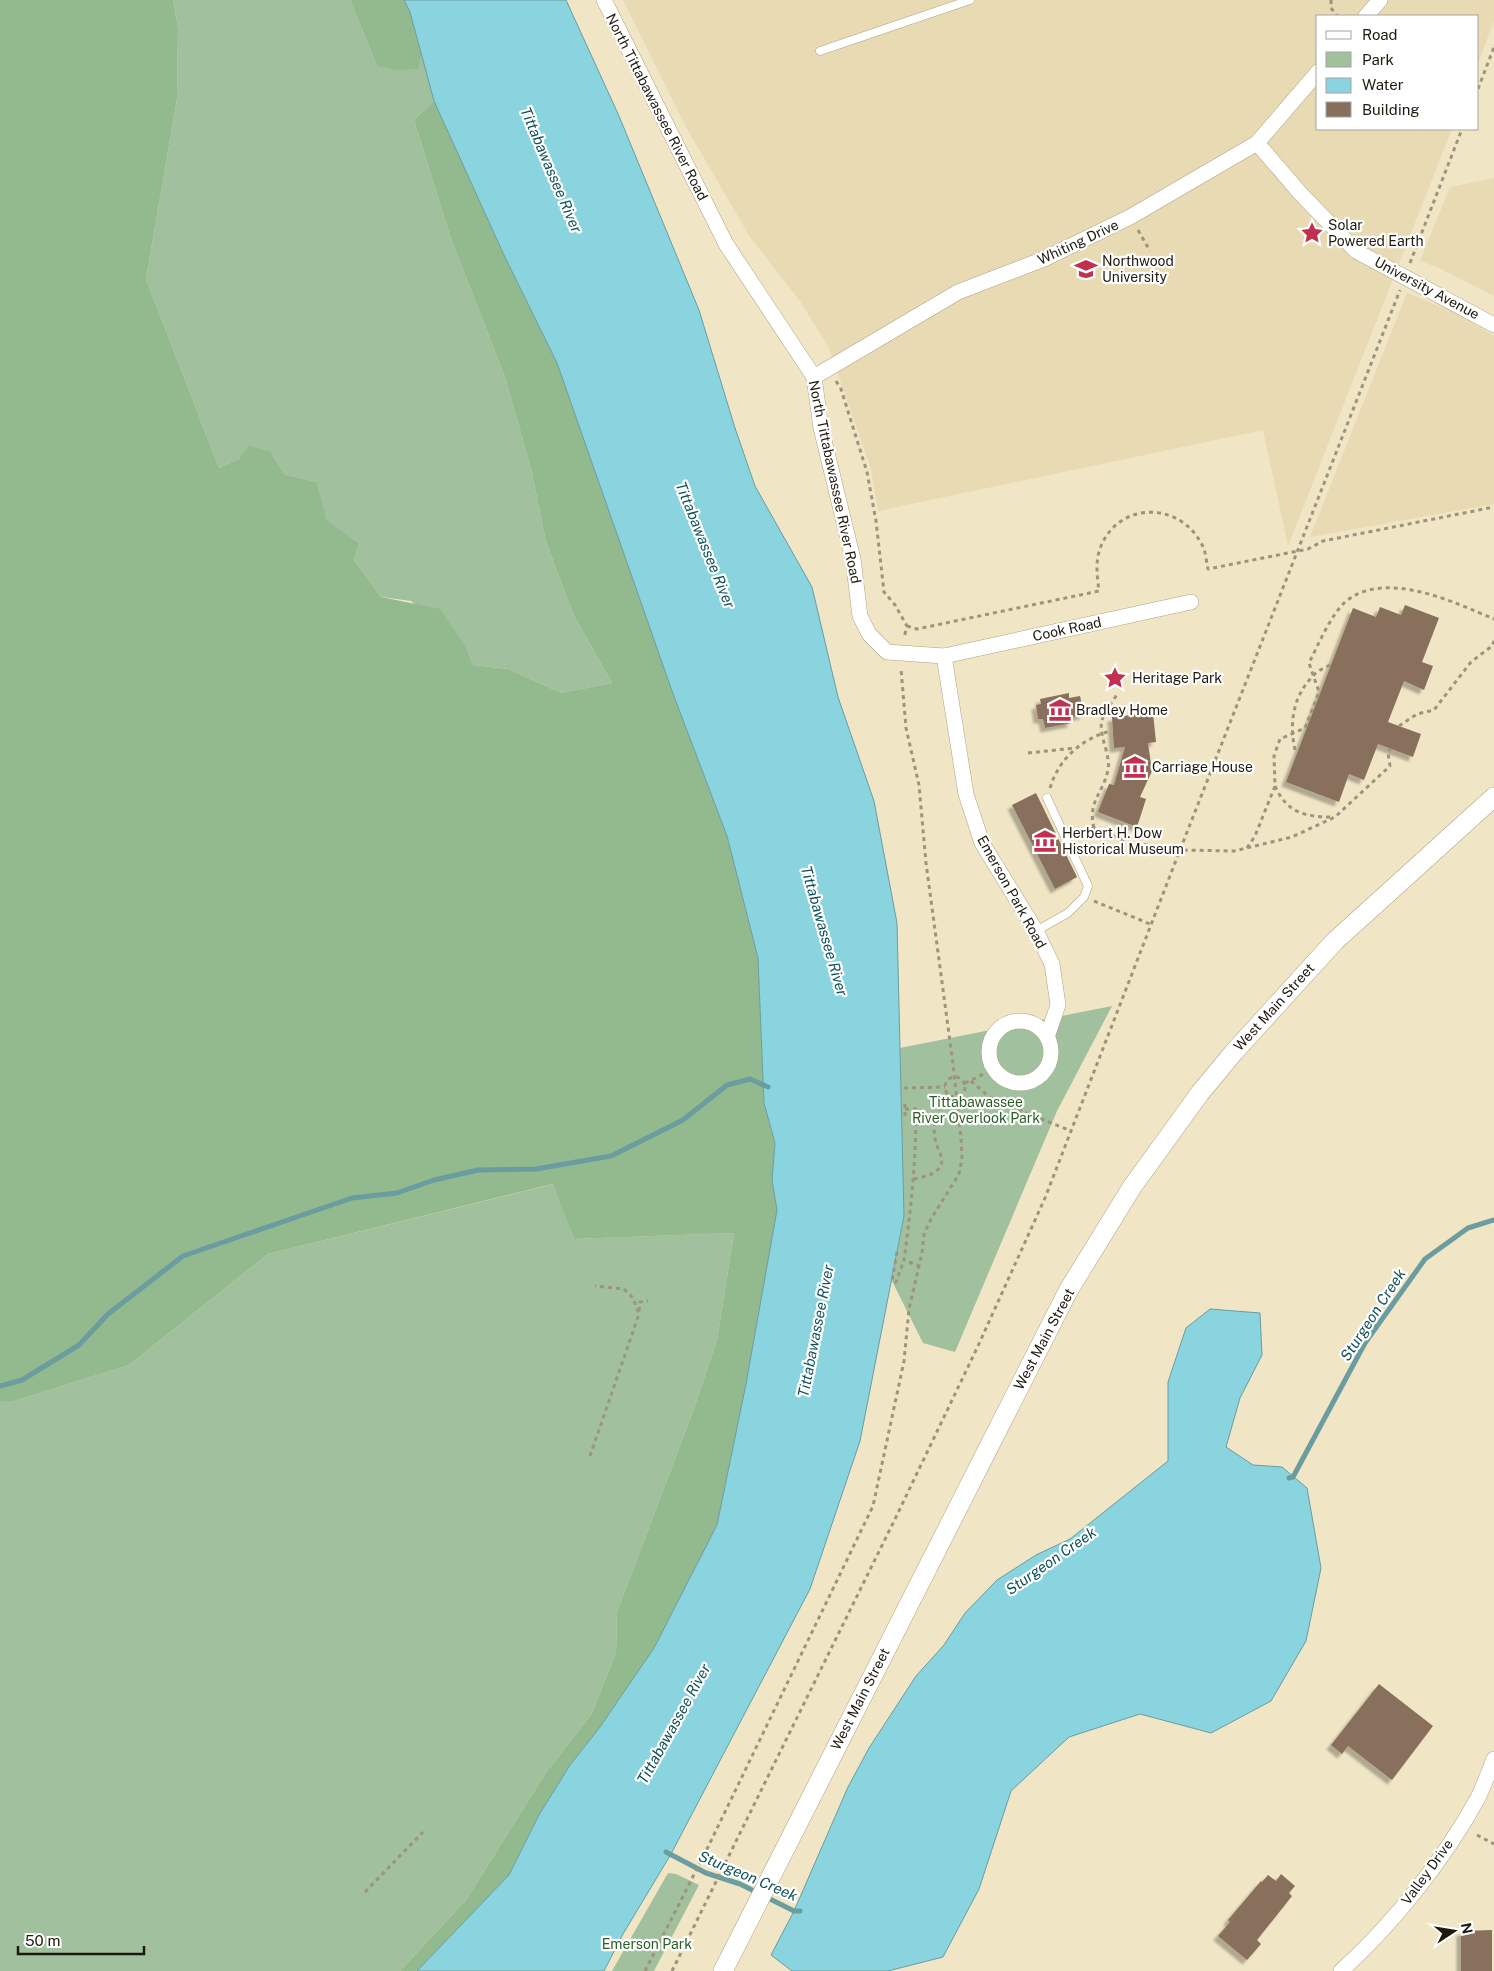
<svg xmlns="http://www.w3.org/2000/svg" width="1494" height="1971" font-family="'Public Sans',sans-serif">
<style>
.built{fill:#e8dab3}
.green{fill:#a1c09d}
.forest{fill:#93ba8e}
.water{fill:#8ad4df;stroke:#6a9ca0}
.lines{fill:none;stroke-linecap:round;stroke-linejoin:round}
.stream{stroke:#6a9ca0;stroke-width:5}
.building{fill:#886f5b;filter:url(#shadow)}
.service-casing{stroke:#ada385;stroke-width:9}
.minor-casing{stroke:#ada385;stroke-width:16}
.tertiary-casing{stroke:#ada385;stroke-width:20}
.path{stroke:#9d947d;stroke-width:3;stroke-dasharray:4 4;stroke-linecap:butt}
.service{stroke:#fff;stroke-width:8}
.minor{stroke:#fff;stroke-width:15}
.tertiary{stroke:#fff;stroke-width:19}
.labels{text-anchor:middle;stroke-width:4.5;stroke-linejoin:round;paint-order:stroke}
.street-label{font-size:14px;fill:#1e190e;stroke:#fff}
.poi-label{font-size:14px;fill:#1e190e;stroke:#fff;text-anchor:start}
.park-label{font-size:14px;fill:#2a5e25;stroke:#fff}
.water-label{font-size:15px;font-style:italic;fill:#105159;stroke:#fff}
</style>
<defs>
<filter id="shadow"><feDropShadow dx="-4.5" dy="4.5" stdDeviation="1" flood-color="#0004"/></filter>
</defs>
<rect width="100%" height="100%" fill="#f0e5c5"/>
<!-- built -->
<g class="built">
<path d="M623,0h871v21l-16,42v-47h-160v113h134l-164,417 -25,-116 -385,81 -7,-42 -43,-123 -28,-45 -50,-64 -64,-110z"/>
<path d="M1494,178v118l-55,-28 -19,-7 30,-74z"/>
<path d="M1407,293l44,18 43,25v168l-184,33z"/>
</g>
<!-- green -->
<g class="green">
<path d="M173,0h177l27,66 40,3 5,-13 12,45 -20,19 37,119 54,138 26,92 15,73 27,72 39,69 -51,10 -52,-24 -36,-4 -6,-16 -56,-48 -30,-4 -27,-37 5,-17 -34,-23 -8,-38 -33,-8 -13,-22 -31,6 -21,10 -73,-189 31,-180 1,-72z"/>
<path d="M1112,1006l-55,105 -102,241 -32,-9 -31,-62 12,-65 -4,-168z"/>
<path d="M554,1184l20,55 160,-6 -17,107 -25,74 -75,198 -1,41 -25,62 -44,56 -81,129 -66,71h-400v-570h14l115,-36 139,-111z"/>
<path d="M668,1873l8,1 23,11 -45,86h-42z"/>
</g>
<!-- forest -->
<g class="forest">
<path d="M0,0h173l5,27 -1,72 -31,180 73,189 21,-10 9,-12 22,6 13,22 33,8 9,38 33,23 -5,17 27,37 59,12 27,40 6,16 36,4 52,24 51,-10 -39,-69 -27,-72 -15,-73 -26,-92 -54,-138 -37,-119 20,-19 69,152 54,110 115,328 55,145 31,122 6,145 11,40 -3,37 5,30 -31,174 -29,141 -63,123 -54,79 -30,38 -31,50 -30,60 -92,96h-17l66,-71 81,-129 44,-56 25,-62 1,-41 75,-198 25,-74 17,-107 -160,6 -21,-55 -285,70 -139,111 -115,36h-14z"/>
<path d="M350,0h54l6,11 12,45 -4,13 -20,1 -21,-4z"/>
</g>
<!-- water -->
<g class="water">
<path d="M404,0h162l53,116 80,194 36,118 20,58 57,101 26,110 36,104 23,122 7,293 -44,225 -50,148 -139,265 -48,80 -19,37h-187l92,-96 30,-60 31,-50 30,-38 54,-79 63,-123 29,-141 31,-174 -5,-30 3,-37 -11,-40 -6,-145 -31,-122 -55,-145 -115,-328 -54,-110 -69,-152 -24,-89z"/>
<path d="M1210,1309l50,4 2,42 -22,43 -14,49 27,18 29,2 25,21 14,80 -15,73 -35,60 -60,32 -71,-19 -71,23 -58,54 -32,98 -36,68 -55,14h-96l-21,-16 23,-44 54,-124 21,-39 47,-72 28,-31 21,-32 32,-33 39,-25 34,-16 98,-78v-79l18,-54z"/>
</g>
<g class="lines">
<!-- stream -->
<g class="stream">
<path d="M0,1386l22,-6 57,-35 29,-31 75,-58 169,-58 45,-5 37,-13 44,-10 58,-1 75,-13 72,-36 44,-35 23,-6 18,8"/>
<path d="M1289,1478l4,-1 72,-134 60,-84 43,-31 26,-8"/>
<path d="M666,1852l40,21 34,11 54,27h6"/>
</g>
</g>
<!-- building -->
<g class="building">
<path d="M1405,605l34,13 -17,44 11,4 -9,24 -20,-9 -16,41 33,12 -8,23 -35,-13 -14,36 -15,-6 -10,28 -53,-20 67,-174 23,9 4,-10 21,8z"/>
<path d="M1069,693v5l11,-2 4,19 -13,2 1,6 -27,5 -2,-9h-5l-2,-14 5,-1 -1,-5z"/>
<path d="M1153,713l3,29 -8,1 4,28 -12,26 6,2 -9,28 -39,-15 11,-28 5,1 11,-38 -11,1 -2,-31z"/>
<path d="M1036,793l41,84 -22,12 -43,-84z"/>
<path d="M1379,1684l54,42 -41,54 -44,-34 -6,8 -11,-9z"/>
<path d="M1281,1874l14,12 -6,7 3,3 -35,44 4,4 -14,16 -29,-24 12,-14 -2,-2 33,-39 1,1 6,-7 8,6z"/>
<path d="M1492,1930v41h-31v-40z"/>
</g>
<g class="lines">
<defs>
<g id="service">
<path d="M820,51l150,-51"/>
<path d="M1036,931l32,-18 16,-16 4,-11 -41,-88"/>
</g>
<g id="minor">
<path d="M604,0l122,244 88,133 7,51 32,131 7,57 9,18 18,18 57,4 247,-54"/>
<path d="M1366,16l14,-16"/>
<path d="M1257,143l43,50 56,58 138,74"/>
<path d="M814,377l144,-85 86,-33 86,-42 127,-74 61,-71"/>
<path d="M944,656l22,138 16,49 54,88 16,33 6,41 -11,32"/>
<circle cx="1020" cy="1052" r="31"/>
<path d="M1341,1971c53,-48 102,-110 137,-173 6,-13 11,-26 16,-39"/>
</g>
<path id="tertiary" d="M723,1971l345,-680 64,-104 68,-94 34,-41 101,-111 159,-144"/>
</defs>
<!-- service casing -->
<use href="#service" class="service-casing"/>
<!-- minor casing -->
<use href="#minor" class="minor-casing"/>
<!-- tertiary casing -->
<use href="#tertiary" class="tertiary-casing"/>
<!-- path -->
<g class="path">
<path d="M1331,0v8l6,8"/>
<path d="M1478,89l16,-42"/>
<path d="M1138,230l12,21"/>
<path d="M1410,263l52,-134"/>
<path d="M836,381l5,8 26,83 9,49 8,71 11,13 12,21 -3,12"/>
<path d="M907,626l10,3 182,-38c-2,-15 -4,-31 2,-45 19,-45 78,-44 100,-3 5,7 5,18 7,26l100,-20 15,-8 171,-34"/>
<path d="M1399,726l18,-12 17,-4 37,-48 21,-16 2,-5"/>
<path d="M1295,750c-6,-27 -2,-54 18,-74 4,-5 11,-8 17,-11"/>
<path d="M1028,753l47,-5"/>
<path d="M1275,786c12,27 30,31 58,31"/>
<path d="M1050,788c9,-30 32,-49 60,-57"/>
<path d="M1094,828c-7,-27 10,-35 14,-59 3,-14 -10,-34 -6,-49 3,-9 11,-19 16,-27"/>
<path d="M1076,834l18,-6 34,14 52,8 54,1 58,-14 43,-20 55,-51 -2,-13 2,-4"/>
<path d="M1247,848l8,-12 20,-50 -1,-30 6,-17 25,-11 14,-36 -10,-29c9,-18 21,-46 35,-60 39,-35 110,-1 150,16"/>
<path d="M1094,901l56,23"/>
<circle cx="955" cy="1087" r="10"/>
<path d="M971,1081l21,18 79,32"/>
<path d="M965,1083l29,-14"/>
<path d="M904,1088l41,-1"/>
<path d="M905,1104v14"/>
<path d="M905,1109h11c0,51 -5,101 -12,151l15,6"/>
<path d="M914,1179c8,-2 23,-4 27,-14 3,-7 -3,-15 -5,-22 -5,-18 1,-34 12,-48"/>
<path d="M897,1252l-5,29 4,1 8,-22"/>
<path d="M639,1311l1,-9 8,-1"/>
<path d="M590,1456l49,-142 -6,-16 -9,-9 -29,-3"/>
<path d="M1477,1835l17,9"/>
<path d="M365,1892l58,-60"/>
<path d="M645,1971l63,-124 165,-341 31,-145 5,-52 13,-56 2,-19 7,-15 28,-45 3,-15 -1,-21 -8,-74 -27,-201 -7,-78 -13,-57 -5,-59"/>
<path d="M672,1971l225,-456 81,-169 67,-148 135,-348 220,-560"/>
</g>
<!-- service -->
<use href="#service" class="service"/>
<!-- minor -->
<use href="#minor" class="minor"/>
<!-- tertiary -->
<use href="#tertiary" class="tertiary"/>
</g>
<!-- icons -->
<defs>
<symbol id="sight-bare" viewBox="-9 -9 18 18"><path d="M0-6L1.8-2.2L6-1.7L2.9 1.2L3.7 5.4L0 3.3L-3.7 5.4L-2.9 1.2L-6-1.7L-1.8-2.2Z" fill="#c1314f" stroke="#fff" stroke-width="2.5" paint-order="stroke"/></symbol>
<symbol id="university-bare" viewBox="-9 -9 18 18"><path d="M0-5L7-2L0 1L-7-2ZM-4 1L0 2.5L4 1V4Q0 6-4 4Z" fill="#c1314f" stroke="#fff" stroke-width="2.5" paint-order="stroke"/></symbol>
<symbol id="museum-bare" viewBox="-9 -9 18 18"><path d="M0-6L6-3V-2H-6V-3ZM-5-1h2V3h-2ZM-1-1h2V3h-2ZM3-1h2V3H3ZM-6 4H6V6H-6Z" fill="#c1314f" stroke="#fff" stroke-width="2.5" paint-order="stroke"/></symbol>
</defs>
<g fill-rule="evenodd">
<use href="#sight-bare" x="1296" y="217" width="32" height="32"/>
<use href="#university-bare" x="1070" y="253" width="32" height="32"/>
<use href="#sight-bare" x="1099" y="662" width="32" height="32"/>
<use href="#museum-bare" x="1044" y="694" width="32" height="32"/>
<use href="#museum-bare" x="1119" y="751" width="32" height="32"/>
<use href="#museum-bare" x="1029" y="825" width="32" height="32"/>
</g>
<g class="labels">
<!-- street labels -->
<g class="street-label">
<text transform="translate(657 107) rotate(63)" y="5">North Tittabawassee River Road</text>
<text transform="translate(1078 242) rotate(-25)" y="5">Whiting Drive</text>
<text transform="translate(1427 288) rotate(28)" y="5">University Avenue</text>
<text transform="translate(835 482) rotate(78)" y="5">North Tittabawassee River Road</text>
<text transform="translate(1067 629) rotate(-12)" y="5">Cook Road</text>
<text transform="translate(1012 892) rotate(61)" y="5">Emerson Park Road</text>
<text transform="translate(1274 1007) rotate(-48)" y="5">West Main Street</text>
<text transform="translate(1044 1339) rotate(-62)" y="5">West Main Street</text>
<text transform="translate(860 1699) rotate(-63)" y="5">West Main Street</text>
<text transform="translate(1427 1872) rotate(-54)" y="5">Valley Drive</text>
</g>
<!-- poi labels -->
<g class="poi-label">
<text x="1328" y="230">Solar<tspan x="1328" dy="16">Powered Earth</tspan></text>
<text x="1102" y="266">Northwood<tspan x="1102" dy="16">University</tspan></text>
<text x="1132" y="683">Heritage Park</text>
<text x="1076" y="715">Bradley Home</text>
<text x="1152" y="772">Carriage House</text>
<text x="1062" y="838">Herbert H. Dow<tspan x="1062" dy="16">Historical Museum</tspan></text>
</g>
<!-- park labels -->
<g class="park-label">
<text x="976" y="1107">Tittabawassee<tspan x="976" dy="16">River Overlook Park</tspan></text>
<text x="647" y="1949">Emerson Park</text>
</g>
<!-- water labels -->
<g class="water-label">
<text transform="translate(551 170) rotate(67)" y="5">Tittabawassee River</text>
<text transform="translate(705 545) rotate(68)" y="5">Tittabawassee River</text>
<text transform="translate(824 931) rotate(74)" y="5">Tittabawassee River</text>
<text transform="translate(1373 1315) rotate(-57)" y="5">Sturgeon Creek</text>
<text transform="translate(816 1331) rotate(-79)" y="5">Tittabawassee River</text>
<text transform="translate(1051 1561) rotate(-35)" y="5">Sturgeon Creek</text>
<text transform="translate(674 1724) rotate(-61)" y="5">Tittabawassee River</text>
<text transform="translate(748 1876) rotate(23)" y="5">Sturgeon Creek</text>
</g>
</g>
<!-- legend -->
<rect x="1316" y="15" width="162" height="115" fill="#ffffff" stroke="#a5a39f"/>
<rect x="1326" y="31" width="25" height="8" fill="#ffffff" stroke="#a5a39f"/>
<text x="1362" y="40" font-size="15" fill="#1e190e">Road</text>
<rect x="1326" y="52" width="25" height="15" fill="#a1c09d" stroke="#a5a39f"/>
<text x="1362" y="65" font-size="15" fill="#1e190e">Park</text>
<rect x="1326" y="78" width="25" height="15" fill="#8ad4df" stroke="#a5a39f"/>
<text x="1362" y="90" font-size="15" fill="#1e190e">Water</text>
<rect x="1326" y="102" width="25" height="15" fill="#886f5b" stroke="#a5a39f"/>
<text x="1362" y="115" font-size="15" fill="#1e190e">Building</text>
<!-- north arrow -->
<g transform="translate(1454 1931) rotate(78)" stroke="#ffffff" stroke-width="4" paint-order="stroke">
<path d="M0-4L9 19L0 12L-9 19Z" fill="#1e190e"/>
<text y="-8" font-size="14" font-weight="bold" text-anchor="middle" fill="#1e190e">N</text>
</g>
<!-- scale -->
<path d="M18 1946v8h126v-8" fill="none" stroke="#1e190e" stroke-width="2.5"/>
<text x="25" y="1946" font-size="15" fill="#1e190e" stroke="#ffffff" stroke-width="4" paint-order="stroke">50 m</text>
</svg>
